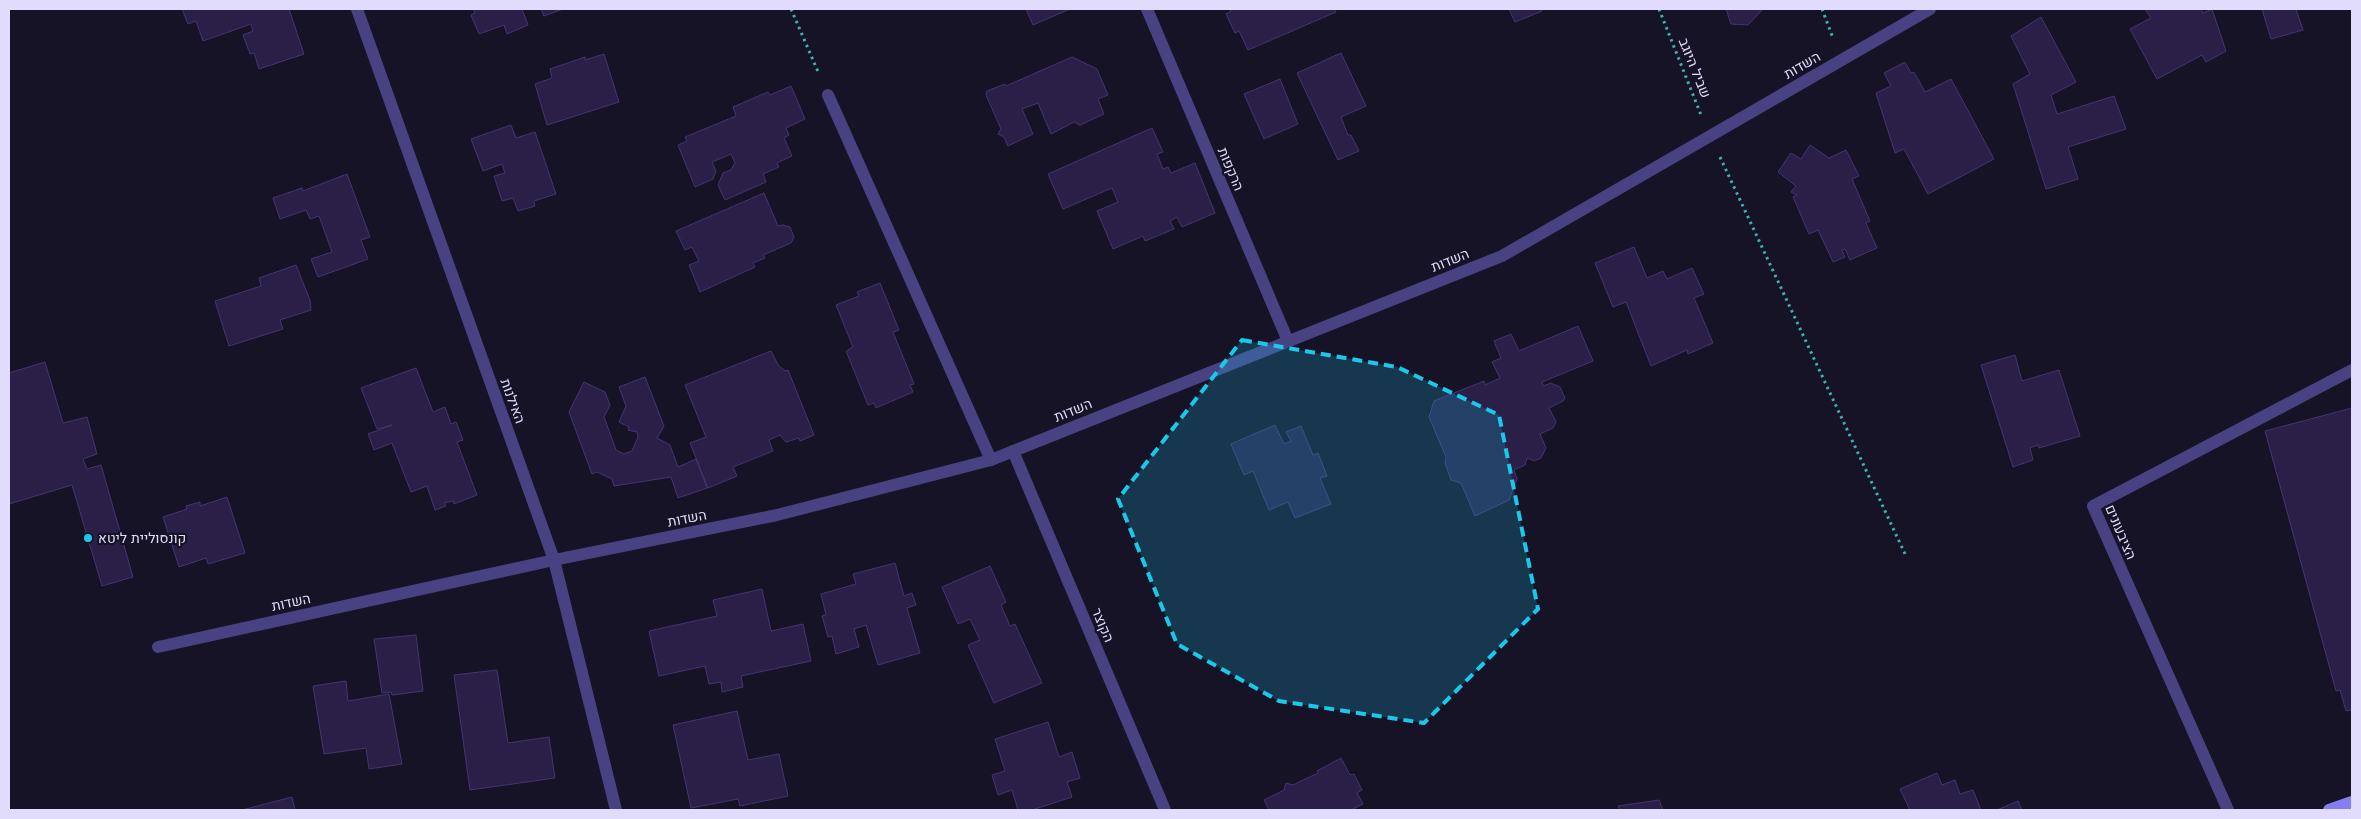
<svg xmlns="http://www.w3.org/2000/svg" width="2361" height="819" font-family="Inter,Heebo,sans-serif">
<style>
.building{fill:#2a2047;stroke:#443471}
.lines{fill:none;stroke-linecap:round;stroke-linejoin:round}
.path{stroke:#3cb0b0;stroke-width:3;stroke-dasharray:2.5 4;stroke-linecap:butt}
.street{stroke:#484282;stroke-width:12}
.secondary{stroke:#867cf3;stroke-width:12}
.marked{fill:#1ac9ea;fill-opacity:0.2;stroke:#1ac9ea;stroke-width:4;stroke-dasharray:10 6;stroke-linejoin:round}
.poi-dot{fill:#1ac9ea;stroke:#171327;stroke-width:2}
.labels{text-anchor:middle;stroke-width:4.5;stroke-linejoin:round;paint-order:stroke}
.street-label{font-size:14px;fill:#e2dcfc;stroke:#171327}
.poi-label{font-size:14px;fill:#e2dcfc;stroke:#171327;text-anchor:start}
</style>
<rect width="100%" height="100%" fill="#171327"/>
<!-- building -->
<g class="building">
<path d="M182,9h107l15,45 -45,15 -5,-16 -4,1 -7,-19 10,-4 -2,-7 -48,17 -7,-20 -8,3z"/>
<path d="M473,9h49l6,16 -21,9 -3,-9 -25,9 -8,-19 4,-2z"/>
<path d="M541,9h22l-19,7z"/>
<path d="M1026,9h44l-37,16z"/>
<path d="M1230,9h104l2,3 -88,38 -9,-19 -4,2 -9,-19 5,-3z"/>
<path d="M1509,9h32l1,2 -27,11z"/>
<path d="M1726,9h37l-15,16 -17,-1z"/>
<path d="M2145,9h56l2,4 9,-4 14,42 -20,11 -4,-7 -45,24 -27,-50 21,-11z"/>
<path d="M2262,9h34l7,21 -32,9z"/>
<path d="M2041,17l35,65 -25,13 6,19 57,-18 12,33 -58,18 10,32 -32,10 -33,-105 17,-10 -19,-38z"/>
<path d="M1341,53l25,53 -25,11 7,18h3l8,16 -21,9 -41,-87z"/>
<path d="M604,54l15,48 -72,23 -12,-41 17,-6 -2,-9 35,-12v3z"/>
<path d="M1072,57l25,12 11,26 -10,4 6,15 -24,11 -6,-3 -23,12 -13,-31 -16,6 11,25 -25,12 -4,-9 -6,-3 3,-5 -15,-34 1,-4 18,-7 1,2z"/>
<path d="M1905,62l6,11 3,-1 11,20 26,-13 43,80 -66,35 -24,-45 -9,4 -19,-60 15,-7 -7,-13z"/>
<path d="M1280,79l18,45 -34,15 -20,-45z"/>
<path d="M791,86l14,33 -19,9 3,7 -5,3 8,18 -15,7 2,4 -16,7 3,8 -41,18 -7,-15 5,-12 8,-3 4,-7 -4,-9 -19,8 4,9 -3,8 -18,8 -17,-42 9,-4 -2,-4 51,-21 -3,-9 35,-15 2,3z"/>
<path d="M511,125l5,13 19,-6 21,62 -22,7 1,5 -17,5 -5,-13 -11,3 -8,-25 11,-3 -3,-9 -19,7 -12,-32z"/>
<path d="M1152,128l11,24 -6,2 6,15 5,-2 3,6 24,-10 20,50 -33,14 -5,-10 -7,4 4,8 -29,12 -2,-5 -30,13 -16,-38 21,-9 -6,-14 -49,21 -15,-35z"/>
<path d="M1810,145l19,13 17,-8 13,26 -7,3 18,42 -4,2 11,25 -27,12 -5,-11 -3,1 3,7 -12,5 -15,-32 -9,4 -16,-37 4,-2 -6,-3 5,-6 -18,-14 13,-19 10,6z"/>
<path d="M347,174l23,63 -9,3 7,19 -50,18 -7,-18 21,-7 -13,-36 -9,3 -4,-9 -26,9 -7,-21 29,-10 1,3z"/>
<path d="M764,193l14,33 5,-1 7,2 4,10 -3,6 -28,12 2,3 -12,5 2,4 -55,25 -11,-27 10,-4 -7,-14 -7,3 -9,-19z"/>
<path d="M1634,247l13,31 16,-7 4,8 25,-11 12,26 -10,4 19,45 -25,11 -1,-4 -36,16 -25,-64 -13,5 -18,-44z"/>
<path d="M296,265l14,35 1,10 -31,10 3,9 -54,17 -14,-45 46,-15 -2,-8z"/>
<path d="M880,283l19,47 -6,2 21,52 -4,1 3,7 -37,16 -2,-5 -6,2 -22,-54 7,-4 -17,-42 23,-9 -2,-4z"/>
<path d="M1578,326l15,35 -51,21 1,4 8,-3 9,4 5,11 -2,3 -14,7 7,14 -3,6 -13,6 6,14 -5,10 -7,3 -7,-3 -2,7 -11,5 3,9 -8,21 -34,16 -14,-33 -10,-3 -6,-17 1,-6 -17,-40 5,-16 50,-20 1,4 15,-7 -8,-16 9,-4 -7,-17 17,-7 8,17z"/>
<path d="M771,351l7,14 7,6 3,-1 26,65 -14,6 -1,-3 -13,4 -6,-7 -11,5 4,11 -40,16 4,9 -29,12 -18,-45 16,-6 -21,-52z"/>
<path d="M2015,355l7,26 37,-11 21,66 -41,12 -1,-3 -8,3 3,12 -20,7 -32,-102z"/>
<path d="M45,362l18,61 24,-6 10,37 -14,5 4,10 14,-4 32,112 -31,9 -30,-101 -63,19v-131z"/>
<path d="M416,368l17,44 12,-5 6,17 5,-2 7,18 -6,2 20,53 -23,9 -1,-3 -9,2 2,3 -11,4 -8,-24 -16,6 -19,-49 -18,7 -6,-16 24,-9 -15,4 -16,-41z"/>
<path d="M645,377l19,49 -7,12 13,7 8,22 18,-8 11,29 -29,10 -7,-21 -57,9 -2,-7 -15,-7 -5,2 -23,-62 15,-30 21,10 5,13 -6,12 12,33 8,4 8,-3 6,-14 -1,-5 -9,-2 1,-3 -10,-5 7,-16 -7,-19z"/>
<path d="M2352,408v302l-6,1 -6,-21 -4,1 -71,-260z"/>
<path d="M1275,425l9,19 7,-3 -5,-9 15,-6 12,29 5,-2 9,23 -7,2 11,26 -36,14 -7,-16 -19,8 -16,-39 -9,4 -13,-31z"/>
<path d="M227,497l18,56 -37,11 -2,-6 -27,9 -16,-50 24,-8 -1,-3 14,-4v4z"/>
<path d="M895,563l9,33 8,-3 4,12 -9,3 13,45 -42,12 -12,-40 -12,4 5,18 -23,7 -4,-18 -4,1 -6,-21 4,-1 -5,-21 35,-10 -3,-10z"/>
<path d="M990,566l16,36 -5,3 9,21 5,-2 27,59 -48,20 -26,-58 12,-5 -10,-21 -12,5 -16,-37z"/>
<path d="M762,589l9,42 32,-7 8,37 -70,15 2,11 -21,5 -1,-10 -12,2 -4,-18 -46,10 -10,-45 68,-15 -4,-16z"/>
<path d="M416,635l7,56 -31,4 -1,-3 -9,1 -8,-54z"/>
<path d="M497,670l11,73 41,-6 6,41 -85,12 -16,-115z"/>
<path d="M346,681l2,20 41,-7 13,70 -33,5 -3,-21 -42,6 -11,-68z"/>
<path d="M737,711l11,49 31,-6 9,42 -48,10 -2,-7 -47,9 -18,-83z"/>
<path d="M1048,722l11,35 13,-5 8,26 -13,4 5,15 -40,13h-14l-6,-20 -14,5 -6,-20 13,-4 -10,-32z"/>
<path d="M1341,758l9,17 4,-1 8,16 -5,3 6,11 -12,6h-82l-5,-10 20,-10 2,-7 7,2 25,-12 -1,-2z"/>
<path d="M1937,773l5,12 13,-5 5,14 13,-4 8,20h-71l-10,-21z"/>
<path d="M292,797l3,13h-53z"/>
<path d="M1659,800l4,10h-43l-2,-4z"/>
<path d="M2018,801l4,9h-25z"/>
</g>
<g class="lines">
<!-- path -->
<g class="path">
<path d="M791,9l28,65"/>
<path d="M1659,9l42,106"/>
<path d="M1822,9l11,29"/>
<path d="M1720,157l186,399"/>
</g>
<!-- street -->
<g class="street">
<path d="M357,9l197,551 62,250"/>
<path d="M1147,9l141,332"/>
<path d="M828,95l163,365"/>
<path d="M1013,451l152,359"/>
<path d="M158,647l396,-87 223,-45 214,-55 511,-204 428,-247"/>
<path d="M2228,810l-135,-304 259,-136"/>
</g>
<!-- secondary -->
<path class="secondary" d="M2329,810l23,-8"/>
</g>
<!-- marked area -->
<path class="marked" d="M1242,340l155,27 102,48 39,194 -114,114 -145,-22 -102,-57 -59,-145z"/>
<!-- markers -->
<circle class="poi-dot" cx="88" cy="538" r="5"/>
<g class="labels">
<!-- street labels -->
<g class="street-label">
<text transform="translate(1802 65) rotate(-30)" y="5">השדות</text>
<text transform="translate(1695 68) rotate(68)" y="5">שביל היוגב</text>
<text transform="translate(1231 169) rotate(67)" y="5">הרקפות</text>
<text transform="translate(1450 260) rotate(-22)" y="5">השדות</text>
<text transform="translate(513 401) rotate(70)" y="5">האילנות</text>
<text transform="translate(1073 410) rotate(-22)" y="5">השדות</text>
<text transform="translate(687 518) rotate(-11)" y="5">השדות</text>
<text transform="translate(2121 532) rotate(67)" y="5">הציבעונים</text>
<text transform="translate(291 602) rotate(-12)" y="5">השדות</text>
<text transform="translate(1103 625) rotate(67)" y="5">הקוצר</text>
</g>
<!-- poi labels -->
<g class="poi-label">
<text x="98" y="543">קונסוליית ליטא</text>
</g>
</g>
<!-- border -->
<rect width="2361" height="819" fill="none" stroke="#e2dcfc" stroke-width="20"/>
</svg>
